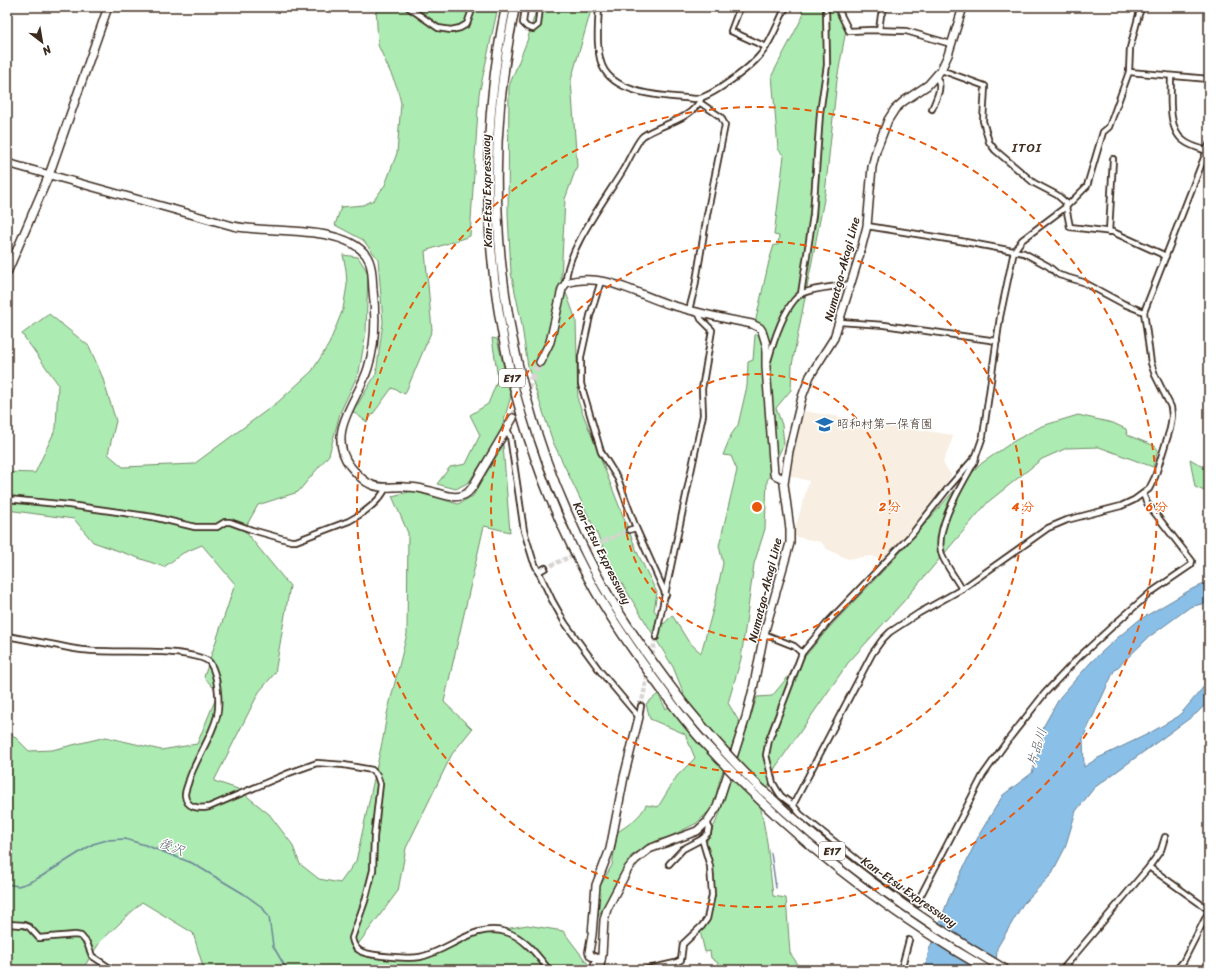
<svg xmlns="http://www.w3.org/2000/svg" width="1216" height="977" font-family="Sriracha,'Klee One',sans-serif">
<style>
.built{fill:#f8eee1}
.green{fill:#acebb2;stroke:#748a68}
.water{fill:#8abfe7;stroke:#6a8397}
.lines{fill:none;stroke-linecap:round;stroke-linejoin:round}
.stream{stroke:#6a8397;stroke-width:1.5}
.street-tunnel{stroke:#d8d4d2;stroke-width:4.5;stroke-dasharray:4.5 2;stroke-linecap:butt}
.secondary-tunnel{stroke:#d8d4d2;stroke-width:7;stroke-dasharray:7 3.5;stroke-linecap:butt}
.street-casing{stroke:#3b2a1e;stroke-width:8}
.secondary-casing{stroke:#3b2a1e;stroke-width:10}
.highway-casing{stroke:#3b2a1e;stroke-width:11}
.street{stroke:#fff;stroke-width:4.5}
.secondary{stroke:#fff;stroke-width:7}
.highway{stroke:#fff;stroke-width:8}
.highway-bridge-casing{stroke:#3b2a1e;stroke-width:11;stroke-linecap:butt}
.highway-bridge{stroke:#fff;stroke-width:8}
.ring{fill:none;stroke:#e8590c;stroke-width:2;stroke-dasharray:7 5}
.labels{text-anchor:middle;stroke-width:3;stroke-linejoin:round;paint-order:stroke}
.shield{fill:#fff;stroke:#766a62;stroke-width:1}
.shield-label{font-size:11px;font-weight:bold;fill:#3b2a1e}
.street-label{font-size:12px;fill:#3b2a1e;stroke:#fff}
.poi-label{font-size:12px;fill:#3b2a1e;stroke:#fff;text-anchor:start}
.neighbourhood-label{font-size:13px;letter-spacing:1px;fill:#3b2a1e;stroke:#fff}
.water-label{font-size:13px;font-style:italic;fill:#575e64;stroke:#fff}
.centre{fill:#e8590c;stroke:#fff;stroke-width:2}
.ring-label{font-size:12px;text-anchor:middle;font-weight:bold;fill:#e8590c;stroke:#fff;stroke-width:3;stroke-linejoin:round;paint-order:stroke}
</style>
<rect width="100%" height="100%" fill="#fff"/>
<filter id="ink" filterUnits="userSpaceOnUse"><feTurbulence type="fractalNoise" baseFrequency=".025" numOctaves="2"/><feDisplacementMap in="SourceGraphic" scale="8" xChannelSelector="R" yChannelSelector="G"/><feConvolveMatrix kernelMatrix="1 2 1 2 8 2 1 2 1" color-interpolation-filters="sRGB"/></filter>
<g filter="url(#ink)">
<!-- built -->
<path class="built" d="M803,411l149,24 1,2 -10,26 8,12 -12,20 -14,19 -40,45 -2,1 -11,-4 -24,3 -21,-10 -6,-7 -28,-6 16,-55 -21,-6z"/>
<!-- green -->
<g class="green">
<path d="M376,7h69l3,2v-2h50l-19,87 -9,142 -45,15 7,79 -27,64 -13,-6 -25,34 -14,-10 23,-38 7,-52 -5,-63 -15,-19 -28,-15 6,-18 22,-2 11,-5 11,-15 12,-32 4,-50 -4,-16 -19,-42z"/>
<path d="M537,7h55l-21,73 6,86 -12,33 -4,80 15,41 2,81 60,153 19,39 -3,17 10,14 8,-9 16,26 13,12 13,-47 9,-43 -4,-17 18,-76 -6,-14 -8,-1 8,-20 7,-10 9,-39 1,-24 5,-2 2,-25 3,-1 -2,-15 13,-58 5,-16h4l1,-9 -5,-1 10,-79 -6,-7 -6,-74 31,-59 -2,-9h34l12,17 -10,56 -12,114 -33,171 -1,25 -15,18 6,17 2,18 -17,38 -2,48 -11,35 -13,95 -13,44 12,20 -20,56 -7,28 -16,16 -26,13 -15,5 -25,15 -33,61v-27l14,-25 4,-24v-8c12,-8 24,-15 30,-28l12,2 19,-31 18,-18 -10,-24 -35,-15 -4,-15 12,-10 8,15 18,-15 -11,-27 -57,-93 -63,-132 -25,-75 -7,-47 -10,-47 -3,-59 1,-128 18,-45z"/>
<path d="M343,255l15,2 10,16 -2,59 -7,40 -19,41 -11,42 -31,37 -40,13 -14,25 46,56 -15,87 -16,19 -45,89 24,8 31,25 23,30 8,20 19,15 21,4 16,-22 27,-123 4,-24 20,-80 1,-101 -16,-37 21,-5 45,13 15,-8 30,-51 7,87 -26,-6 -40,176 28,27 -20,25 -46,94 -8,43 -45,60 18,7 48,2 20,-7 44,-20 44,-8 36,6 28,37v2h-387l-11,-37 -51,-31 -42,40 -18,28h-75v-241l22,22 23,-1 54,-13 55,13 36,-6 21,-51 -14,-16 31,-93 -33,-39 -19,8 -19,14 -71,-25 -19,-23 -67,-9v-38l28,1 21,-45 2,-44 -36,-50 27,-20 40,32 13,30 14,45 -8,33 15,13 71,-3 84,-62 34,-31 17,-27 14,-35 4,-24 -1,-15z"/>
<path d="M492,338l5,1 14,57 -11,38 -31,48 -13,7 -19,-5 13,-17 16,-3 14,-29 -10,-20 18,-11 10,-25z"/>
<path d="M1078,415l35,8 13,6 1,6 28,11 3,4 -5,17 -54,-20 -32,1 -25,11 -54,43 -85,100 -55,61 -73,105 -14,41 6,33 6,54 13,2 4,55 7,10 -2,7h-79l2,-7 -7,-5 -1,-7 -5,1 -5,-21c21,-19 16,-64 6,-88l13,-28 38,-118 15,-1 55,-66 70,-74 54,-62 31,-31 32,-22 28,-15z"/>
<path d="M1190,459l19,11v23l-14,-6z"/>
</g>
<!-- water -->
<path class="water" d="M1209,582v20l-19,5 -41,30 -35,34 -31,67 1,29 14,-9 50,-24 31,-18 22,-26 8,-11v22l-12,12 -103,75 -18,23 -11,37 -14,27 -28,29 -26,44 -1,22h-71l4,-20 20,-52 31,-65 23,-38 29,-22 7,-23 3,-21 18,-32 31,-35 25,-23 23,-19 51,-30z"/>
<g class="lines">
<!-- stream -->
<g class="stream">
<path d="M771,853l5,35"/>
<path d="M7,884l11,2 10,-3 14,-7 51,-32 14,-4 18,-1 20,6 47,18 52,31 18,13 7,10 4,29 14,24"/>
<path d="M462,970c19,-10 37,-4 58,0"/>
</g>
<!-- street-tunnel -->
<g class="street-tunnel">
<path d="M545,568l84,-38"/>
<path d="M641,706l15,-69"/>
</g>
<!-- secondary-tunnel -->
<path class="secondary-tunnel" d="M513,418l27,-56"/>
<defs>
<g id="street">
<path d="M408,7l30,21 13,2 9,-2 7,-4 6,-17"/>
<path d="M525,7l-2,16 4,4 6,2 5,-4 2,-18"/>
<path d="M599,7c-1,17 -4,50 6,64 17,25 63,25 90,28 16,-1 56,-32 66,-45 11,-13 17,-32 25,-47"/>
<path d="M740,7l-9,24 35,16"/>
<path d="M837,7l12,24 22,-1 35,1 45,13"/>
<path d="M1142,7l-3,7 -9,34 -1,24 -20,55 -6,5 -16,54 -20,20 -45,34 -8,11 -14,66 -17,119 -7,20 -27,31 -37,47 -83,87 -27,32 -33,87 -3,15 7,28 4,7 4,6 12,9 7,9 70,56 48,34 2,-7 63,-122 25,-35 37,-47 33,-35 38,-35 34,-30 41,-28 1,-4 -45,-58 -4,-9"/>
<path d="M879,30l2,-15 4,-8"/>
<path d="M941,70l44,16 -2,35 6,21 6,8 39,33 23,12 8,7 5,25 43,5 53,24"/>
<path d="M1129,72l80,7"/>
<path d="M1171,76c0,17 -4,54 13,65 6,5 15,7 23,10"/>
<path d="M932,109c4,-10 12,-23 4,-32"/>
<path d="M867,226l93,15 64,12 24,13 11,9 24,7 41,22 20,8"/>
<path d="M1109,232l4,-73"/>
<path d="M601,281l-11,35 -9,41v27l20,68 17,27 18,49 30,67"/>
<path d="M566,283c-1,-31 41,-86 57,-113 5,-8 14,-29 20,-34 19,-13 47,-15 58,-37"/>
<path d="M801,294l12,-79 7,-102 7,-48 -1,-58"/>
<path d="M689,310l6,-23 12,-72 18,-90 -4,-8 -22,-15"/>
<path d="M840,322l44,3 113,16"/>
<path d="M768,361c5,-18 18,-60 35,-68 14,-6 33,-6 48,-9"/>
<path d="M507,429l3,7 14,95 9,29 19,40 13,23 35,48 32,38 7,8"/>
<path d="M7,499l62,6 84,12 42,10h22l8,-5h5l22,8 39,11h5l53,-20c15,-8 28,-17 36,-31v-2"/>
<path d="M629,530l7,-2"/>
<path d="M538,572l7,-4"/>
<path d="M962,589c-6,-10 -17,-25 -20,-34 -9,-26 21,-72 33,-94l1,-5"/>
<path d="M764,634l30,12 8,7"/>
<path d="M7,636c16,3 32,6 48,9 9,2 18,4 27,5 31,3 62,0 94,3 8,1 30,4 34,10 8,12 10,40 7,53 -6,23 -21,42 -28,64 -1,5 -4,10 -4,15 1,13 14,14 24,12l80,-34 28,-10 27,2 28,5 5,5 3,9 -6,53 -1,33 -8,31 -13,37c1,7 4,11 10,14 10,4 48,7 58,5 29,-6 55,-35 86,-25 18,5 32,24 43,38"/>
<path d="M656,637l47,-222 -1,-26 10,-59 -11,-11 -3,-7"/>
<path d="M639,717l2,-11"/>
<path d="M793,805l79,-151 10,-14 8,-8 29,-19 43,-24 86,-61 19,-8 54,-14 13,-6 15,-11 6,-12 15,-48 2,-13 -1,-9 -16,-32 -4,-12 -7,-51 65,-167"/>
<path d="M669,864l14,-15 19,-10 6,-6 1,-6 -2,-5"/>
<path d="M1149,867l60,43"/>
<path d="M7,924l17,1 5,2 10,11 36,-3 6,1 6,7 5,13 21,14"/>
<path d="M592,970l4,-12"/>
<path d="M644,970l31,-7 6,-3 2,-16 19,-18 5,-7 5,-24 -2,-29 -8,-27"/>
<path d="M901,970l8,-30"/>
<path d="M1062,970l87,-103 12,-17 4,-13"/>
<path d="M1176,970l7,-8 26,-51"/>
</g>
<g id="secondary">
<path d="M7,163l226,63c36,8 109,-2 133,29 7,10 6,24 7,35 3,26 3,53 -5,78 -10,33 -43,64 -18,98 5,6 13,15 20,18 11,6 24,2 35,3 8,0 15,1 21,3 12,2 30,12 41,3 2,-1 4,-4 6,-7l40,-68"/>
<path d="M7,273l42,-98 59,-168"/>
<path d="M540,362l10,-20 12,-53 4,-6c36,-12 72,12 105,22 27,8 54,14 81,19l8,4 2,3 4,13v23l8,107 3,2 7,3"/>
<path d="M601,960l-10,-4 -2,-4 3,-17 4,-50 14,-36 14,-72 15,-60"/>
<path d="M599,970l3,-15 2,-35 3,-11 21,-40 7,-9 14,-11 48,-18 10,-9 10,-15 29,-90 7,-28 11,-55 26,-91v-14l-6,-45 5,-33 13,-54 8,-21 24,-38 25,-81 8,-31 5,-59 4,-16 12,-31 7,-11 9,-8 24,-16 13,-15 7,-15 15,-48"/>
</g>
<g id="highway">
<path d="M506,7c-41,198 -10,409 90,585 24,41 52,80 81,118"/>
<path d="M515,7c-37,172 -17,352 55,512 10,23 21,46 33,67 23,41 51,79 80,117"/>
</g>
</defs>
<!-- street casing -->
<use href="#street" class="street-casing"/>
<!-- secondary casing -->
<use href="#secondary" class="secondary-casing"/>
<!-- highway casing -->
<use href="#highway" class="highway-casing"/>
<!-- street -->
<use href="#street" class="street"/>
<!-- secondary -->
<use href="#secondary" class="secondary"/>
<!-- highway -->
<use href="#highway" class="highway"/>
<defs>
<g id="highway-bridge">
<path d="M683,703c23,28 47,56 73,81 75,72 160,134 250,186"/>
<path d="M677,710c11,14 22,28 35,41 80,87 174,160 276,219"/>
</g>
</defs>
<!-- highway-bridge casing -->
<use href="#highway-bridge" class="highway-bridge-casing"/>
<!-- highway-bridge -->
<use href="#highway-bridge" class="highway-bridge"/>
</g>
</g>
<!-- distance rings -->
<g class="ring">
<circle cx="757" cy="507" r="133"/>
<circle cx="757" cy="507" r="266"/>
<circle cx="757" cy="507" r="400"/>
</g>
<!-- icons -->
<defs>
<symbol id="school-bare" viewBox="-9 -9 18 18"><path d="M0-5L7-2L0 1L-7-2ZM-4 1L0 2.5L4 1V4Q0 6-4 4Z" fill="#1f6fb2" stroke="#fff" stroke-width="2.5" paint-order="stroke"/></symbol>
</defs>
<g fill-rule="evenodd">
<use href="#school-bare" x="812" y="412" width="25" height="25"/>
</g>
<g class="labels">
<!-- shield labels -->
<g class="shield">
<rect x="499" y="369" width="26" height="18" rx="3"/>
<rect x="819" y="842" width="26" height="18" rx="3"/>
</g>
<g class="shield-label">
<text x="512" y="382">E17</text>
<text x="832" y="855">E17</text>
</g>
<!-- street labels -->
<g class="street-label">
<text transform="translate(487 191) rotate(-91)" y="4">Kan-Etsu Expressway</text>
<text transform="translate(842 269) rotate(-75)" y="4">Numatga-Akagi Line</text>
<text transform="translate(602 553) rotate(63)" y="4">Kan-Etsu Expressway</text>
<text transform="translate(765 590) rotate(-76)" y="4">Numatga-Akagi Line</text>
<text transform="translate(909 892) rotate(35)" y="4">Kan-Etsu Expressway</text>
</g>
<!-- poi labels -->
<g class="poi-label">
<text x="837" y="428">昭和村第一保育園</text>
</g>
<!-- neighbourhood labels -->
<g class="neighbourhood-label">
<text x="1027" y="152">ITOI</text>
</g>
<!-- water labels -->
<g class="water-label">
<text transform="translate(1036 747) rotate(-72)" y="5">片品川</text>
<text transform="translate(172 846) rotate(22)" y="5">後沢</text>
</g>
</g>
<circle cx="757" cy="507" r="6" class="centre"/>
<g class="ring-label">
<text x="890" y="511">2 分</text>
<text x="1023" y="511">4 分</text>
<text x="1157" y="511">6 分</text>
</g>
<!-- margin -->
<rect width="1216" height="977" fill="none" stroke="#fff" stroke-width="24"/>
<rect x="12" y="12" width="1192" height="953" fill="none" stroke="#3b2a1e" stroke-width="1.5" filter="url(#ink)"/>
<!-- north arrow -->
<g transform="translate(42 42) rotate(149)" stroke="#ffffff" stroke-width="3" paint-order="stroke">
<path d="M0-3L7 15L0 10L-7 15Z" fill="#3b2a1e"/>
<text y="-6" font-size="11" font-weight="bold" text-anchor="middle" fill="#3b2a1e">N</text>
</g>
</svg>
